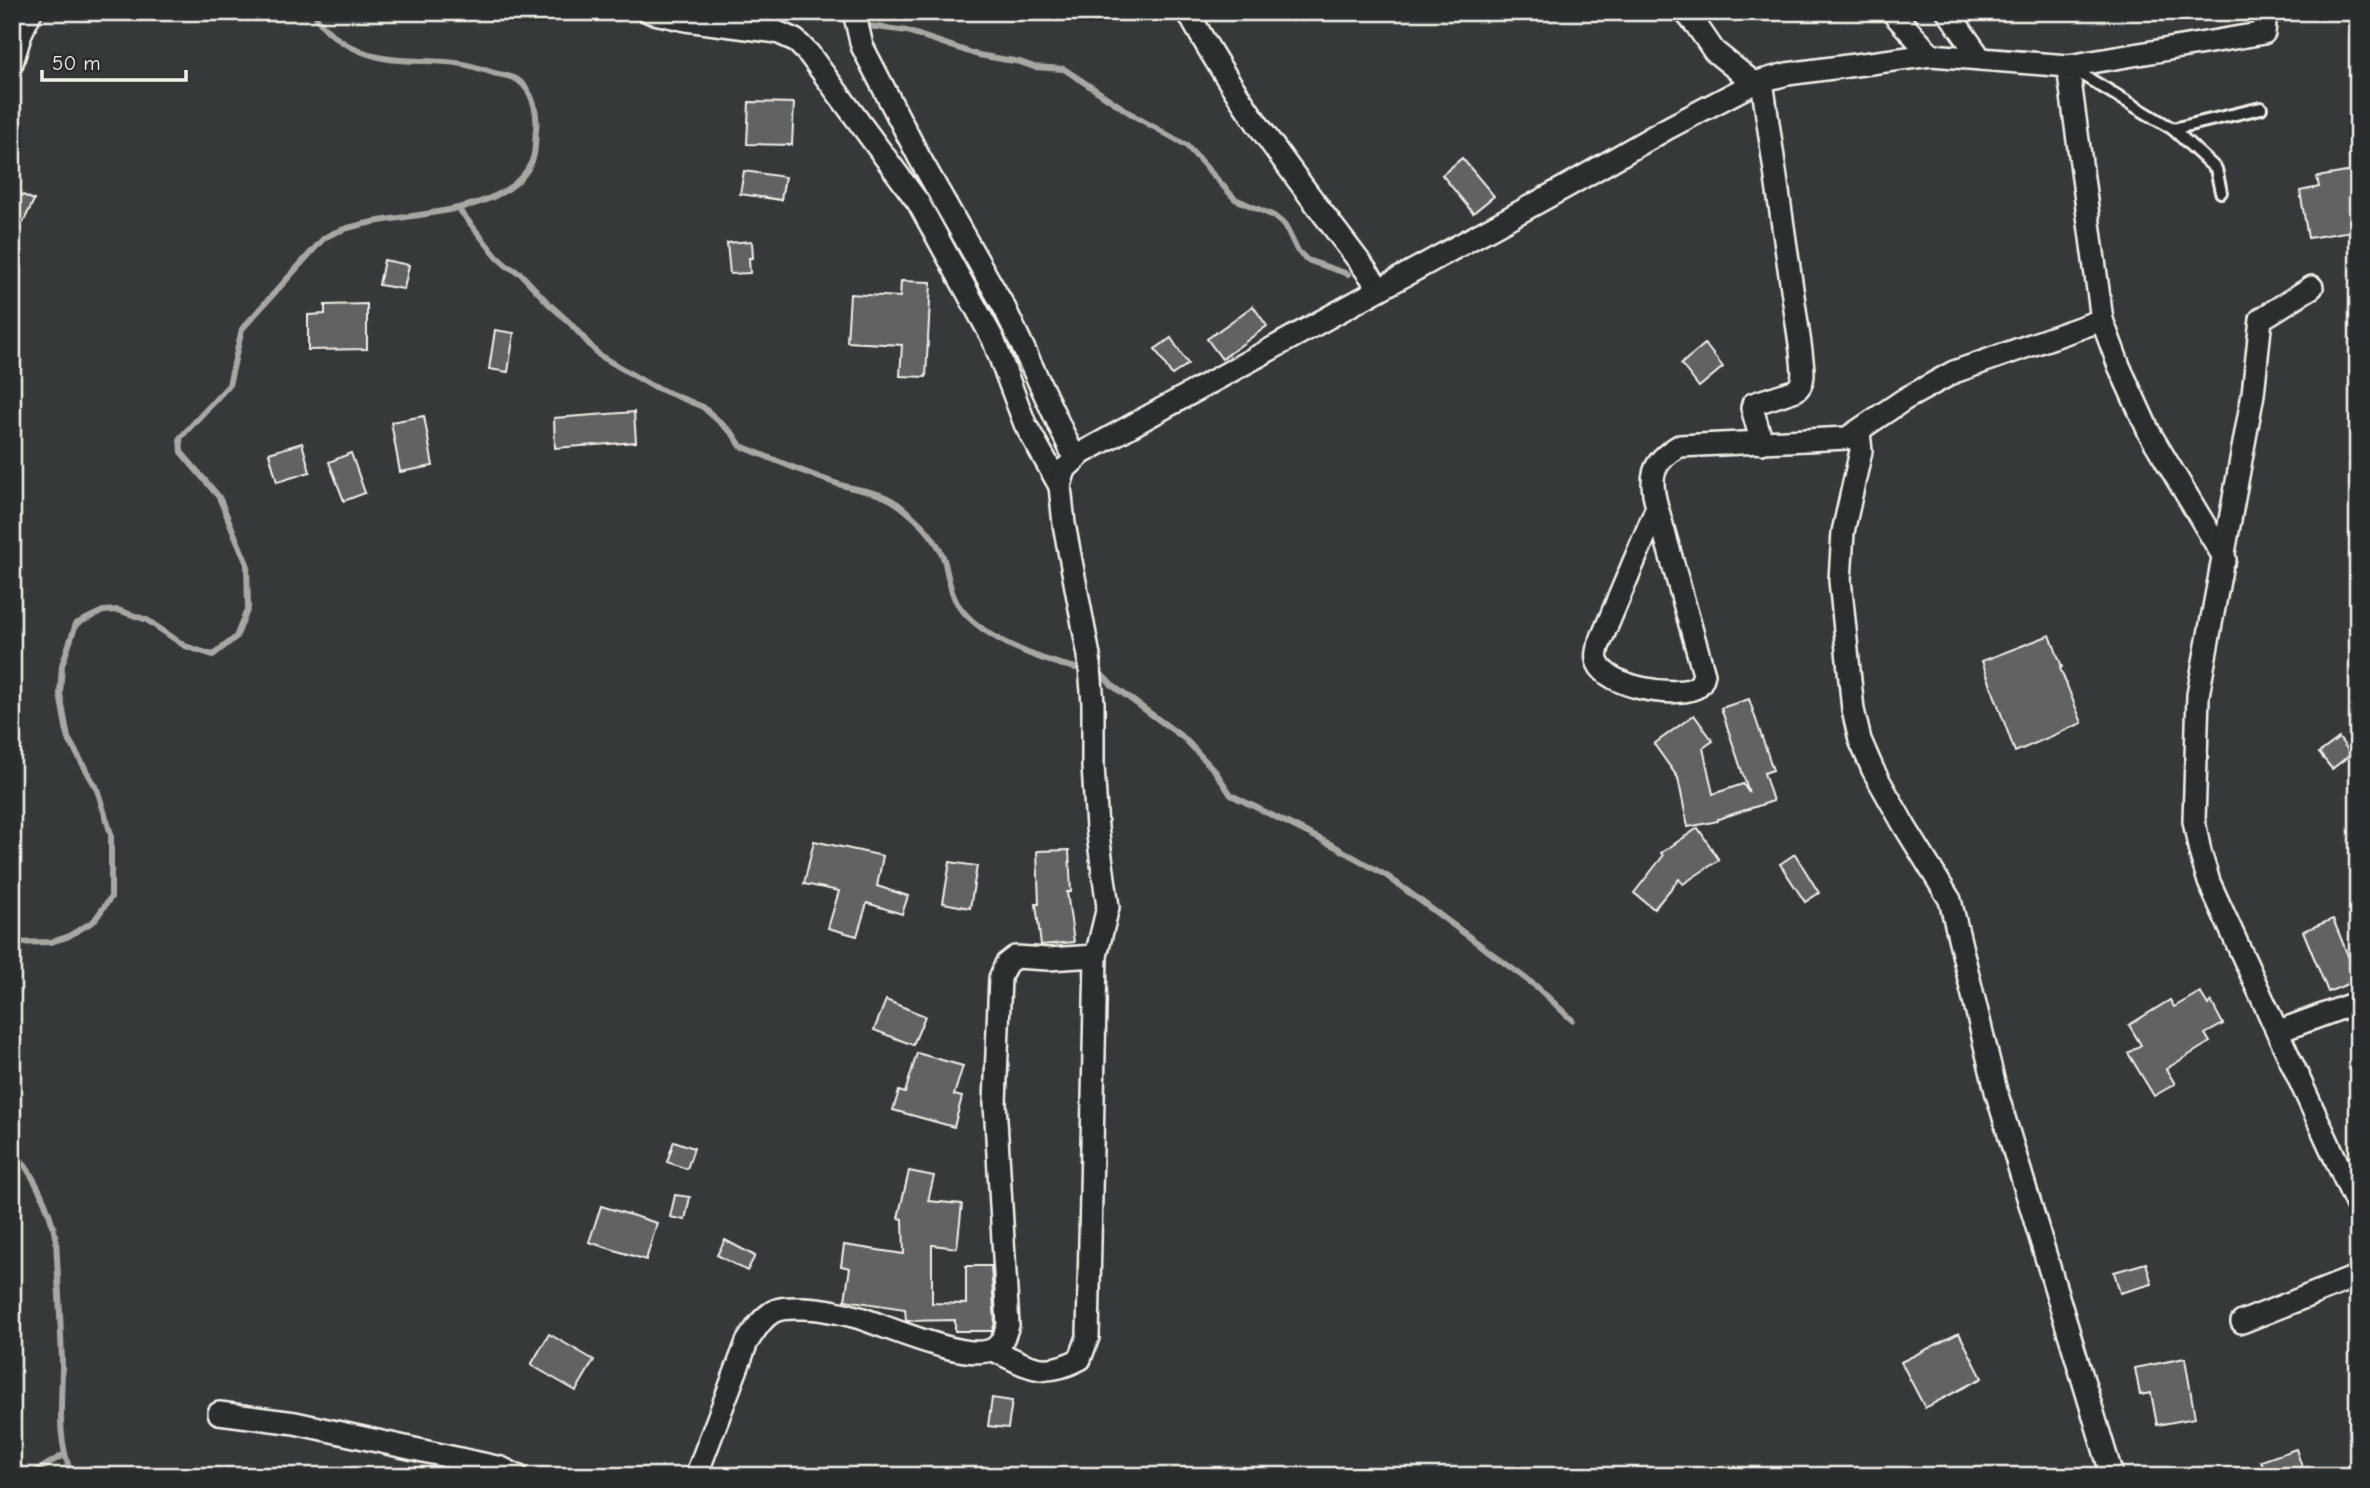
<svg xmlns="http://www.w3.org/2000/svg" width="2370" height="1488" font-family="'Comic Neue',sans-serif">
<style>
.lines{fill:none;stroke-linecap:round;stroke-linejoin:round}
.stream{stroke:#a8a7a1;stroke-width:6}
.building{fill:#616362;stroke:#f4f1e8;stroke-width:2}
.service-casing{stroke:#f4f1e8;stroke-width:16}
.minor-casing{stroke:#f4f1e8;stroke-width:26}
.service{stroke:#2a2d2e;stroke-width:10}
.minor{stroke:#2a2d2e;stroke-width:21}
</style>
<rect width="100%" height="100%" fill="#363939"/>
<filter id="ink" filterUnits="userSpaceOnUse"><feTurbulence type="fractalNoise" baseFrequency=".0143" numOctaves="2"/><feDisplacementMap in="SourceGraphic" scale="14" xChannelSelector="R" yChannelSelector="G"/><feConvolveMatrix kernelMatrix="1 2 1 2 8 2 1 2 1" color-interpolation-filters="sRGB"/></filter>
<g filter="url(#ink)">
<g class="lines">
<!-- stream -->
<g class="stream">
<path d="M799,12l21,8"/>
<path d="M869,26l38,5 71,24 42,7 14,5 30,2 72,48 50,28 49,54 39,17 11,9 12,25 10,10 41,14"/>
<path d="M458,208l39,49 10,9 13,7 29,31 20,18 30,33 51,30 53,22 30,27 8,12c31,13 62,26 94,37 22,8 44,7 64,22 19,15 40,34 46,58 3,13 5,29 12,40 21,34 82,57 119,65"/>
<path d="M1103,676l10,10 72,53 30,32 16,24 105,52 51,29 150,111 35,33"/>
<path d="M12,943l39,-1 16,-5 27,-16 17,-24v-63l-14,-45 -29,-51 -8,-44 2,-29 14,-41 27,-13 15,-1 29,10 38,26 28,9 23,-18 12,-29 -1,-44 -28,-67 -38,-45 -1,-14 49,-53 13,-56 82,-91c51,-31 180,-12 208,-77 4,-9 3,-23 4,-32 2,-15 -3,-38 -17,-48 -6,-5 -18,-6 -25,-8 -10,-3 -21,-7 -31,-9 -26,-5 -54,-1 -80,-6 -25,-5 -58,-21 -69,-46"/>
<path d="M12,1148c22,27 37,57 44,91 2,42 5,83 6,125 0,41 -6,72 10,112"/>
<path d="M28,1476l35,-21"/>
</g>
</g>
<!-- building -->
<g class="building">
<path d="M749,102l45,1 -2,42 -45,-1z"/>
<path d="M1462,158l32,38 -21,17 -31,-38z"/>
<path d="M2358,170v60l-50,8 -8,-47 19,-4 -2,-10z"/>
<path d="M744,171l41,6 -4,23 -41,-6z"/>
<path d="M12,190l22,10 -11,23 -11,-5z"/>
<path d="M752,241l1,17h-4l1,15 -20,1 -3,-31z"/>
<path d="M384,260l25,5 -5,24 -25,-4z"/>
<path d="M901,281l30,1 -5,95 -26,-1 2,-31 -55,-3 3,-48 50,3z"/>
<path d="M367,304v45l-59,1v-35l17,-1v-9z"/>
<path d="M1253,306l14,20 -45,33 -15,-20z"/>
<path d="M495,330l19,3 -6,39 -19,-3z"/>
<path d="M1171,338l17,26 -16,11 -17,-26z"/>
<path d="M1705,344l18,23 -24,20 -18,-23z"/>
<path d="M634,412l2,30 -81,6 -1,-30z"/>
<path d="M424,416l9,50 -33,6 -9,-50z"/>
<path d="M302,443l8,29 -33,10 -8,-29z"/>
<path d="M351,453l14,40 -21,8 -15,-39z"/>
<path d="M2050,635l12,32 -2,1 22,55 -67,29 -33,-91z"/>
<path d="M1749,699l24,71 -9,3 9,28 -55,18v2l-30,6 -10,-49 -24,-34 40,-29 19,26 -10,7 10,46 30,-10 6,9 -28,-85z"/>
<path d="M2339,738l12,16 -19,15 -13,-16z"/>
<path d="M1698,828l21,32 -36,24 -4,-5 -25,30 -20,-16 29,-37 -2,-3z"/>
<path d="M814,841l69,15 -6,30 31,10 -6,18 -35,-11 -10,33 -29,-8 11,-37 -35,-7z"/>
<path d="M1069,850l2,42h-4l7,50 -33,3 -5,-41h3l-2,-53z"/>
<path d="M1795,854l24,39 -14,9 -25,-38z"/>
<path d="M950,862l27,4 -7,42 -27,-5z"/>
<path d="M2333,919l25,61 -30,12 -25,-61z"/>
<path d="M2200,992l8,13 3,-4 12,23 -18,10 5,8 -44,27 9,15 -21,12 -26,-43 13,-8 -12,-20 41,-25 4,7z"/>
<path d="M886,1000l39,16 -12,29 -39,-15z"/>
<path d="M917,1053l46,13 -9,29 8,2 -8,30 -61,-17 6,-19 6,2z"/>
<path d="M674,1141l20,7 -7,21 -20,-7z"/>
<path d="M909,1171l25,5 -6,25 34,3 -5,44 -25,-3v58l34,1v-38h25l4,57 -3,8h-37v-11l-49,1 -1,-12 -60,-9 5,-32 -9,-2 3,-21 60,9 -1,-35 -5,-1z"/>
<path d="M675,1195l15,2 -5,23 -15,-3z"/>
<path d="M601,1206l56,17 -11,37 -57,-18z"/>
<path d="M725,1240l30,16 -8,15 -30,-16z"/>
<path d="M2146,1263l6,21 -32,9 -6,-21z"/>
<path d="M1959,1333l23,45 -57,30 -24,-46z"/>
<path d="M549,1334l45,26 -18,31 -45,-26z"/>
<path d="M2185,1358l10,60 -38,7 -6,-32 -11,2 -5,-27z"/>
<path d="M992,1398l20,3 -4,27 -20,-2z"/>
<path d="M2296,1449l9,27h-39l-5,-15z"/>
</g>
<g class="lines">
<defs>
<g id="service">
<path d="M2069,67l104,62 88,-21"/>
<path d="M2173,129l43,40 5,23"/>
</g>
<g id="minor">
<path d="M650,12l36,8 91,12 18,8 14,14 109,148 75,137 32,85 35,62"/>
<path d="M854,12l8,34 57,111 86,152 70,150"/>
<path d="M1188,12c53,99 125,187 192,277"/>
<path d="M1685,12l12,14 17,25 40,32"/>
<path d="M1892,12l39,43"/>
<path d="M1948,12l33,47"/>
<path d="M12,63l9,-30 10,-21"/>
<path d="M2068,66l34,254 17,46 30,66 76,127"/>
<path d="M1762,81l39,270c1,13 6,31 -5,39l-43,14 -1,4 10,35"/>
<path d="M2312,287l-51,32 -8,75 -55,301 -4,126 6,31 9,30 149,326"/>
<path d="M1859,432l2,19 -18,81 -3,48 13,130 7,30 13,30 32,57 45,73 46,191 116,385"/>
<path d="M1657,507l-59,140c-1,5 -3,10 0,16 10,24 75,35 97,25 5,-3 8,-9 9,-14l-47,-167c-8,-29 -6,-45 22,-61l168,-8 58,-39 49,-27 148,-52"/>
<path d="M2279,1031l79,-29"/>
<path d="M2242,1322l116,-46"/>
<path d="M993,1350c36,16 48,29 87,9l8,-22 8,-381"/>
<path d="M219,1413l76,10 206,45 16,8"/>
<path d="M696,1476l51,-134c7,-10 13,-22 24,-29 8,-6 21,-5 31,-5 20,0 40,5 58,10 28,9 111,46 135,30 8,-6 10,-14 13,-23l-13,-222 5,-125 6,-14 9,-7 33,2 48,-3 12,-49 -11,-79 -4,-62v-63l-4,-47 -25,-132 -4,-38 5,-17 17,-16 487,-268 99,-57 86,-45 33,-9 144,-19 137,11 196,-33 2,-21"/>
</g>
</defs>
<!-- service casing -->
<use href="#service" class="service-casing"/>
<!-- minor casing -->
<use href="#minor" class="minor-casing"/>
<!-- service -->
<use href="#service" class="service"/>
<!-- minor -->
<use href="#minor" class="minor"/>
</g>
</g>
<!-- margin -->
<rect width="2370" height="1488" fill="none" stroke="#2a2d2e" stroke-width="42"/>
<rect x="21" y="21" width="2328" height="1446" fill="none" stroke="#f4f1e8" stroke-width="2.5" filter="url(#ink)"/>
<!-- scale -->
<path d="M42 70v10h144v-10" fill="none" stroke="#f4f1e8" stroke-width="3.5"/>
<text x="52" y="70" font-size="21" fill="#f4f1e8" stroke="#2a2d2e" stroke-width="5" paint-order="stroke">50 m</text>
</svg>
